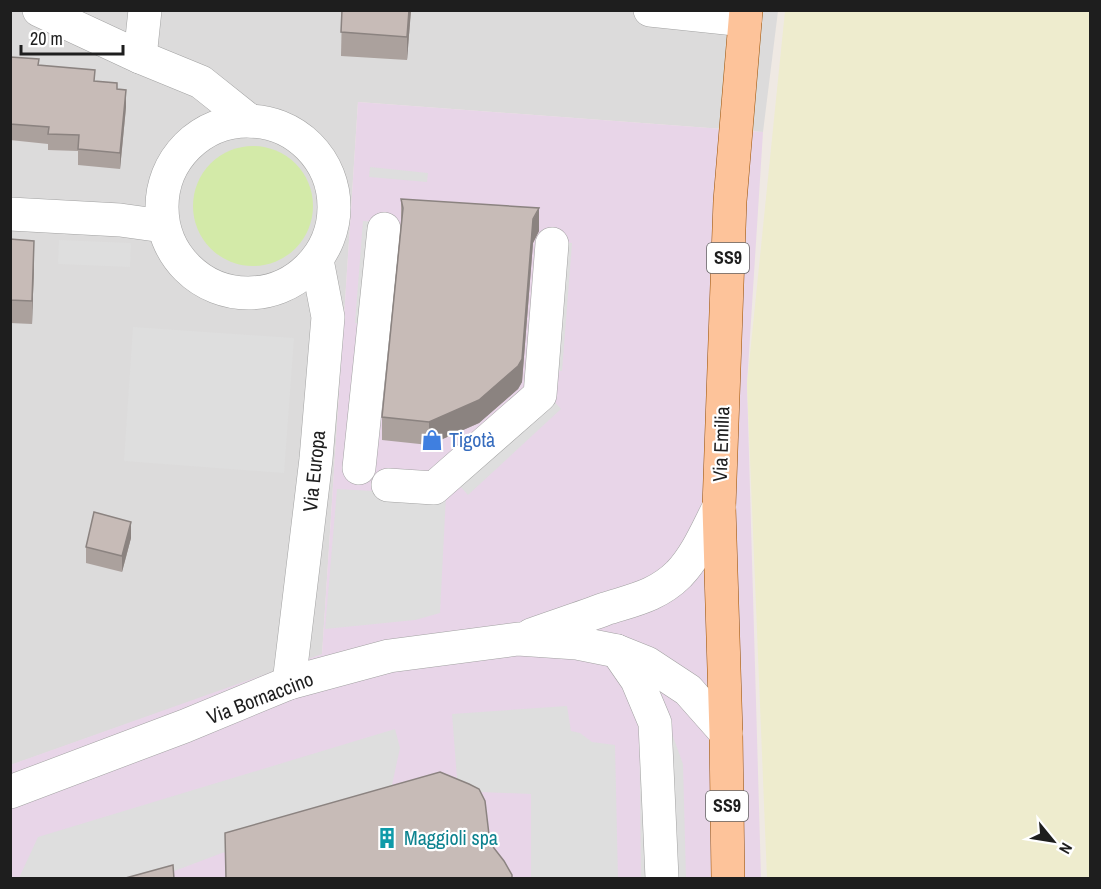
<svg xmlns="http://www.w3.org/2000/svg" width="1101" height="889" font-family="'Archivo Narrow',sans-serif">
<style>
.residential{fill:#dcdbdb}
.industrial{fill:#e8d5e8}
.farmland{fill:#eeecce}
.grass{fill:#d3eaa8}
.parking{fill:#dedede}
.lines{fill:none;stroke-linecap:round;stroke-linejoin:round}
.minor-casing{stroke:#a2a2a2;stroke-width:34}
.major-casing{stroke:#974e00;stroke-width:34}
.minor{stroke:#fff;stroke-width:33}
.major{stroke:#fdc39a;stroke-width:33}
.wall{fill:#aba19d}
.shaded-wall{fill:#8b8380}
.building{fill:#c7bbb7;stroke:#8b8380;stroke-width:1.5}
.labels{text-anchor:middle;stroke-width:4.5;stroke-linejoin:round;paint-order:stroke}
.shield{fill:#fff;stroke:#626262;stroke-width:1.5}
.shield-label{font-size:18px;font-weight:bold;fill:#1e1e1e}
.shop-label{font-size:20px;fill:#366cbe;stroke:#fff;text-anchor:start}
.street-label{font-size:20px;fill:#1e1e1e;stroke:#fff}
.culture-label{font-size:20px;fill:#0d838f;stroke:#fff;text-anchor:start}
</style>
<rect width="100%" height="100%" fill="#efe9e3"/>
<!-- residential -->
<path class="residential" d="M10,11h768l-15,121 -405,-30 -36,553 -311,110z"/>
<!-- industrial -->
<path class="industrial" d="M358,102l405,30 -16,252 14,494h-750l-1,-113 312,-111z"/>
<!-- farmland -->
<path class="farmland" d="M785,11h305v867h-323l-20,-494z"/>
<!-- grass -->
<circle class="grass" cx="253" cy="206" r="60"/>
<!-- parking -->
<g class="parking">
<path d="M370,167l58,6 -1,9 -58,-5z"/>
<path d="M363,221l14,1 -9,102 -13,-1z"/>
<path d="M59,240l72,3 -1,24 -72,-3z"/>
<path d="M562,242l10,1 -10,128 -9,-1z"/>
<path d="M133,327l161,11 -10,135 -160,-12z"/>
<path d="M553,400l8,9 -93,86 -9,-10z"/>
<path d="M337,489l109,6 -6,118 -25,7 -90,9z"/>
<path d="M639,700l24,9 20,55 3,114h-45z"/>
<path d="M567,706l4,25 9,2 12,9 23,3 3,133h-87v-84l-73,-3 -6,-77z"/>
<path d="M395,729l5,19 -8,37 4,17 -174,51 -53,20 2,5h-152l19,-41z"/>
</g>
<g class="lines">
<defs>
<g id="minor">
<path d="M39,10l101,47 61,25 49,39"/>
<path d="M650,10l95,10"/>
<path d="M140,57l5,-47"/>
<circle cx="248" cy="207" r="86"/>
<path d="M10,214l110,6 43,6"/>
<path d="M359,468l25,-239"/>
<path d="M388,485l46,3 106,-93 12,-151"/>
<path d="M531,635c25,-9 50,-17 74,-26 28,-9 52,-13 74,-35 18,-19 28,-44 40,-67"/>
<path d="M617,651l20,29 18,43 7,155"/>
<path d="M289,683l27,-224 12,-142 -11,-57"/>
<path d="M10,792l175,-66 104,-43 100,-27 129,-17 59,4 40,8 30,12 41,27 38,43"/>
</g>
<path id="major" d="M728,878l-2,-145 -7,-226 11,-306 16,-191"/>
</defs>
<!-- minor casing -->
<use href="#minor" class="minor-casing"/>
<!-- major casing -->
<use href="#major" class="major-casing"/>
<!-- minor -->
<use href="#minor" class="minor"/>
<!-- major -->
<use href="#major" class="major"/>
</g>
<!-- wall -->
<g class="wall">
<path d="M342,10h69l-4,50 -66,-4z"/>
<path d="M10,57l85,24 22,8 9,18 -6,62 -42,-4v-14l-30,-1v-6l-38,-4z"/>
<path d="M401,199l138,32 -6,12 -11,139 -4,7 -39,34 -50,22 -47,-5v-23l19,-195z"/>
<path d="M10,239l24,25 -2,60 -22,-1z"/>
<path d="M131,538l-9,34 -36,-9v-16z"/>
</g>
<!-- shaded-wall -->
<g class="shaded-wall">
<path d="M409,10h2l-4,50v-23z"/>
<path d="M126,90v17l-6,62v-16z"/>
<path d="M539,208v23l-6,12 -11,139 -4,7 -39,34 -50,22v-23z"/>
<path d="M34,241v23l-2,60v-23z"/>
<path d="M131,522v16l-9,34v-16z"/>
</g>
<!-- building -->
<g class="building">
<path d="M342,10h67l-2,27 -66,-5z"/>
<path d="M10,57l29,2 -1,6 57,5 -1,11 23,2v6l9,1 -6,63 -42,-4 1,-14 -31,-1 1,-7 -39,-3z"/>
<path d="M401,199l138,9 -6,11 -11,140 -4,7 -39,34 -50,22 -47,-5 21,-209z"/>
<path d="M10,239l24,2 -2,60 -22,-1z"/>
<path d="M94,512l37,10 -9,34 -36,-9z"/>
<path d="M440,772l29,12 10,5 6,12 5,42 14,18 8,14v4h-286l-1,-46z"/>
<path d="M173,865l1,14h-52z"/>
</g>
<!-- icons -->
<defs>
<symbol id="shop-bare" viewBox="-9 -9 18 18"><path d="M-5-2.5h2.3a2.7 3.5 0 0 1 5.4 0H5L5.5 6h-11ZM-1.5-2.5h3a1.5 2.3 0 0 0-3 0Z" fill="#3f7fe0" stroke="#fff" stroke-width="2.5" paint-order="stroke"/></symbol>
<symbol id="building-bare" viewBox="-9 -9 18 18"><path d="M-4-6H4V6H1V3H-1V6H-4ZM-2.5-4.3h1.7v1.8h-1.7ZM.8-4.3h1.7v1.8H.8ZM-2.5-1h1.7V.8h-1.7ZM.8-1h1.7V.8H.8Z" fill="#0f9aa8" stroke="#fff" stroke-width="2.5" paint-order="stroke"/></symbol>
</defs>
<g fill-rule="evenodd">
<use href="#shop-bare" x="417" y="425" width="30" height="30"/>
<use href="#building-bare" x="372" y="823" width="30" height="30"/>
</g>
<g class="labels">
<!-- shield labels -->
<g class="shield">
<rect x="707" y="243" width="42" height="30" rx="4.5"/>
<rect x="706" y="791" width="42" height="30" rx="4.5"/>
</g>
<g class="shield-label">
<text x="728" y="264">SS9</text>
<text x="727" y="812">SS9</text>
</g>
<!-- shop labels -->
<g class="shop-label">
<text x="449" y="447">Tigotà</text>
</g>
<!-- street labels -->
<g class="street-label">
<text transform="translate(721 444) rotate(-88)" y="7">Via Emilia</text>
<text transform="translate(314 471) rotate(-84)" y="7">Via Europa</text>
<text transform="translate(260 698) rotate(-21)" y="7">Via Bornaccino</text>
</g>
<!-- culture labels -->
<g class="culture-label">
<text x="404" y="845">Maggioli spa</text>
</g>
</g>
<!-- border -->
<rect width="1101" height="889" fill="none" stroke="#1e1e1e" stroke-width="24"/>
<!-- north arrow -->
<g transform="translate(1053 841) rotate(120)" stroke="#ffffff" stroke-width="4.5" paint-order="stroke">
<path d="M0-4.5L10 22L0 15L-10 22Z" fill="#1e1e1e"/>
<text y="-9" font-size="16" font-weight="bold" text-anchor="middle" fill="#1e1e1e">N</text>
</g>
<!-- scale -->
<path d="M21 45v9h102v-9" fill="none" stroke="#1e1e1e" stroke-width="3"/>
<text x="30" y="45" font-size="18" fill="#1e1e1e" stroke="#ffffff" stroke-width="4.5" paint-order="stroke">20 m</text>
</svg>
